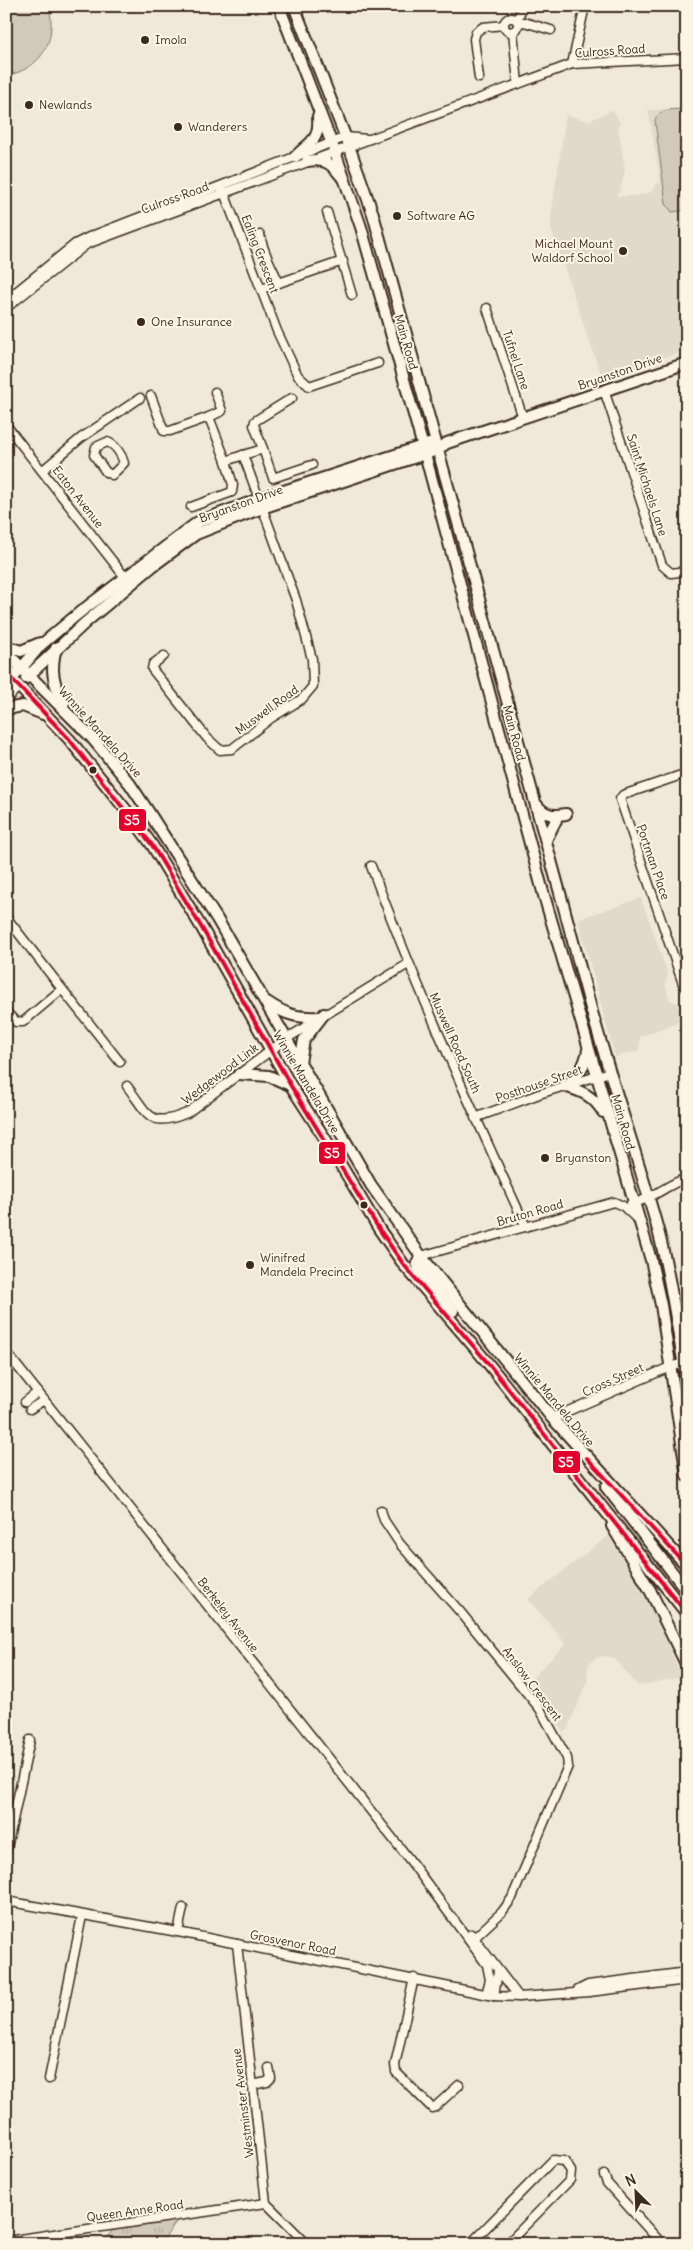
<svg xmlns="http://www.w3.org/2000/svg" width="693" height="2250" font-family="Delius,sans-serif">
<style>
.built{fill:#e1d9c9}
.grass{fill:#d2c9ba;stroke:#867a6c}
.park{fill:url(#park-tufts);stroke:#867a6c}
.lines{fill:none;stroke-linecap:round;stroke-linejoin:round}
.minor-casing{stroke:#3b2a1e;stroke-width:11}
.major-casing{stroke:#3b2a1e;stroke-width:14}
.minor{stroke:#fcf5e5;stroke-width:8}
.major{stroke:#fcf5e5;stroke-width:10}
.bus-1-casing{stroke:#fcf5e5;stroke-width:8}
.bus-1{stroke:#e4002b;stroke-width:4}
.poi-dot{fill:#3b2a1e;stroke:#fcf5e5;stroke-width:2}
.labels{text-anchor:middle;stroke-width:4;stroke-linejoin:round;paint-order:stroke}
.poi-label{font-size:12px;fill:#3b2a1e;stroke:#fcf5e5;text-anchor:start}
.street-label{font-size:12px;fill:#3b2a1e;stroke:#fcf5e5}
.line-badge{stroke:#fcf5e5;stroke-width:2}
.badge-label{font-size:14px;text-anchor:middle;font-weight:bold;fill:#fff}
</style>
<defs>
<pattern id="park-tufts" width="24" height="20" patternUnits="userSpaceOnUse" patternTransform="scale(1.25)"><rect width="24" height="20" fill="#d2c9ba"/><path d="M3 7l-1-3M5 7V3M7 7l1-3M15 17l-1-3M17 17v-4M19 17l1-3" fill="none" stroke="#b5ad9f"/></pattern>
</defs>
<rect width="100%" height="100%" fill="#f0e9d9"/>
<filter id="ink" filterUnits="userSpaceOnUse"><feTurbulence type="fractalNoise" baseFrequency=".02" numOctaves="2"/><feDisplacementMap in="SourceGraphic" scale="10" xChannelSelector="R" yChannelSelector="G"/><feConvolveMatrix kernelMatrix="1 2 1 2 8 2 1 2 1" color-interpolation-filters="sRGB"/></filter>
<g filter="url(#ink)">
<!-- built -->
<g class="built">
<path d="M687,108v242l-72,23 -1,-3 -5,1v4l-7,3 -51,-149v-14l15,-100 22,6 25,-11 7,12 -2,4 7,44 -5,21 -4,5h20l15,-4 5,-8 5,-1 -13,-73z"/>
<path d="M641,898l27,76 -3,10 5,16 8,3 5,12 -5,7 -38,15 -1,14 -24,6 -37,-138z"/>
<path d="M608,1536l40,63 34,78 -44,9 -23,-27 -9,-3 -10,2 -7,6 -2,8 1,7 -21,51 -4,2 -33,-52 36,-36 -38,-45z"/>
</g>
<!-- grass -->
<g class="grass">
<path d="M6,6h43c8,36 -7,62 -43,70z"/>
<path d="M687,109v101l-15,2 -6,-8 -11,-83c3,-14 20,-11 32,-12z"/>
</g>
<!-- park -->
<path class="park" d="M179,2217l-18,27h-59l14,-18z"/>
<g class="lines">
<defs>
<g id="minor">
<circle cx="511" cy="25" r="7"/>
<path d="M517,20l6,-14"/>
<path d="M518,23l6,-1 27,8"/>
<path d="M513,31l5,53"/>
<path d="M572,64l13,-58"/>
<path d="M479,78l-5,-39 2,-7 7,-5 21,-2"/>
<path d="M223,190l54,141 21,45 11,10 69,-23"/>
<path d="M327,212l25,83"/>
<path d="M260,235c3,18 12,31 19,48"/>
<path d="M261,289l82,-28"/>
<path d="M6,300l69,-56 14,-7 257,-100 21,2"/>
<path d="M6,308l81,-64 485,-180 115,-6"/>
<path d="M487,308l36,110"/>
<path d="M604,390l58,175 9,8 16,-2"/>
<path d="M151,396l13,35h6l39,-14 17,44 17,-6 53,145 16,59 1,27 -11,13 -31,19 -39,31 -12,1 -13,-12 -55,-69 1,-5 11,-8"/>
<path d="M209,417l13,-6 -7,-19"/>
<path d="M6,425l122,156"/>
<path d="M107,442c8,2 15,13 17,21l-12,12 -6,-3 -12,-17 2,-8z"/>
<path d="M263,449l10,29 39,-13"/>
<path d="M243,455l20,-6 -9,-24 1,-4 37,-23"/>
<path d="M43,470l38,-32 59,-40"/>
<path d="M191,507l41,-15 1,-7 -7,-24"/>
<path d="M6,700l13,-14"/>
<path d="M371,866c46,123 100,242 155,361"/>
<path d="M6,917l56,72"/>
<path d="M684,987l-64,-188 3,-4 64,-22"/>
<path d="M6,1012l10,10h7l39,-33 58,73"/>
<path d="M127,1086c22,29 22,43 60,27l99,-74 122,-75"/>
<path d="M475,1118l64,-24 71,-22"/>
<path d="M631,1204c23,-5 34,-19 56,-26"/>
<path d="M421,1256l193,-54 9,4 15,14"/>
<path d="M6,1352l403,507 78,106 3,15 -4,14"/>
<path d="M25,1402l13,-10"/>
<path d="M30,1409l14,-9"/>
<path d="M552,1418l118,-51 17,-5"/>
<path d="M381,1510l3,10 16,24 62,70 78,95 27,49 1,8 -56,132 -10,14 -31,29"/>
<path d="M6,1853l24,-113"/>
<path d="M6,1901l172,31 316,64 25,1 70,-5 98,-12"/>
<path d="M178,1932l5,-24"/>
<path d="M471,1934l48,63"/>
<path d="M237,1944l29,259 41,41"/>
<path d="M414,1978l-19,87 1,7 36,36 3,-1 24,-22"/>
<path d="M578,1990l10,-5 99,-13"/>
<path d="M494,1996l4,-24"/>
<path d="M49,2079l33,-163"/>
<path d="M252,2085l15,-3 4,-4 -2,-10"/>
<path d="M604,2175l3,8 55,61"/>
<path d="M6,2241l260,-38"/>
<path d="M470,2244l83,-84 11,1 7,10 -1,9 -63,64"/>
</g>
<g id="major">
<path d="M279,6l56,146 26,75 64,227 118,438 108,368 10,45 26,171"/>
<path d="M294,6l55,140 24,68c72,262 146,524 216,787 21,78 49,155 70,233 13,50 19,99 28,150"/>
<path d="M295,157c15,-16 25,-15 23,-41"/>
<path d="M307,161c17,-3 24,2 34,15"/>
<path d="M6,646l15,5 19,-8"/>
<path d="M56,648c-6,22 -3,36 8,55"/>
<path d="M6,652l86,86 38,46 18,27 69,108 154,266 50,71 131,162 135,148"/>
<path d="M6,673l63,66 65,81 18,25 51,85 88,156 35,54 53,89 25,36 83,97 200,252"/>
<path d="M26,678l60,-56 68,-57 42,-31 66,-26 175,-58 10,-7 240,-80"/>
<path d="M12,679l29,-34 38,-32 119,-91 61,-23 170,-55"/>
<path d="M6,709l17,-3 20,8"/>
<path d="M536,804c9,12 17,12 30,10"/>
<path d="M546,840l10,-20"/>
<path d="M267,1002c19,13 30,16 53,15"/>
<path d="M300,1062l4,-22 20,-26"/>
<path d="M239,1074l30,2 21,9"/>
<path d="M568,1085c11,-11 17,-19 20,-35"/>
<path d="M564,1086c18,5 29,10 39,26"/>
<path d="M421,1256l-4,7 2,5 34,43"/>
<path d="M606,1487l81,104"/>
<path d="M612,1526l38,64 37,76"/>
</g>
</defs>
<!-- minor casing -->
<use href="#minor" class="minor-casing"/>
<!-- major casing -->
<use href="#major" class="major-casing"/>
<!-- minor -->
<use href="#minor" class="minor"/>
<!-- major -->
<use href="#major" class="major"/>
<defs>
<g id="bus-1">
<path d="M6,673l63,66 83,106 51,85 88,156 88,143 25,36 83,97 200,252"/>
<path d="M587,1458l100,108"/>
</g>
</defs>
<!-- bus-1 casing -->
<use href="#bus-1" class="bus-1-casing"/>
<!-- bus-1 -->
<use href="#bus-1" class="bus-1"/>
</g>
</g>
<!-- markers -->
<g class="poi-dot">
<circle cx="145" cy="40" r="5"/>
<circle cx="29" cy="105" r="5"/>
<circle cx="178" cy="127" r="5"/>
<circle cx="397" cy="216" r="5"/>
<circle cx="623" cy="251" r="5"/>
<circle cx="141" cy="322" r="5"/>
<circle cx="93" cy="770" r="4.5"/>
<circle cx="545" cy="1158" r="5"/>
<circle cx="364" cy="1205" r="4.5"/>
<circle cx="250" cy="1265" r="5"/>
</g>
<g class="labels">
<!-- poi labels -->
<g class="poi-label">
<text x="155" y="44">Imola</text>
<text x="39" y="109">Newlands</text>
<text x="188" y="131">Wanderers</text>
<text x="407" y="220">Software AG</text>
<text x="613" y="248" text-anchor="end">Michael Mount<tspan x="613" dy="14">Waldorf School</tspan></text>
<text x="151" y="326">One Insurance</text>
<text x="555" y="1162">Bryanston</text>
<text x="260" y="1262">Winifred<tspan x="260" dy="14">Mandela Precinct</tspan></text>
</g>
<!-- street labels -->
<g class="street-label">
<text transform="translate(610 51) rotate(-4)" y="4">Culross Road</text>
<text transform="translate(175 198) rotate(-20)" y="4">Culross Road</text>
<text transform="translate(260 254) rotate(69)" y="4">Ealing Crescent</text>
<text transform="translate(406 342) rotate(74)" y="4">Main Road</text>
<text transform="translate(516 360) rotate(72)" y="4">Tufnel Lane</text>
<text transform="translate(620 372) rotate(-19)" y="4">Bryanston Drive</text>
<text transform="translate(647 485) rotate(72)" y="4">Saint Michaels Lane</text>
<text transform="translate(78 497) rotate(52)" y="4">Eaton Avenue</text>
<text transform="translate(241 504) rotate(-20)" y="4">Bryanston Drive</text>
<text transform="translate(267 710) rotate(-36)" y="4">Muswell Road</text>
<text transform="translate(100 732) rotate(48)" y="4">Winnie Mandela Drive</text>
<text transform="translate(514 733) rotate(75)" y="4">Main Road</text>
<text transform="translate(653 862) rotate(71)" y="4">Portman Place</text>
<text transform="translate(455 1043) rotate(66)" y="4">Muswell Road South</text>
<text transform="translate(220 1074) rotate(-37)" y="4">Wedgewood Link</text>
<text transform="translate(306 1082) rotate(59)" y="4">Winnie Mandela Drive</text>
<text transform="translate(539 1084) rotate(-19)" y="4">Posthouse Street</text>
<text transform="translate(623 1122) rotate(74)" y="4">Main Road</text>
<text transform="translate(530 1213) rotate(-16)" y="4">Bruton Road</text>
<text transform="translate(613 1380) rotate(-24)" y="4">Cross Street</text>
<text transform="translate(554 1400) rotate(50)" y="4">Winnie Mandela Drive</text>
<text transform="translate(228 1615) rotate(52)" y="4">Berkeley Avenue</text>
<text transform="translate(532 1684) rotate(53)" y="4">Anslow Crescent</text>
<text transform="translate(293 1943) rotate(11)" y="4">Grosvenor Road</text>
<text transform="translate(243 2103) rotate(-97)" y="4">Westminster Avenue</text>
<text transform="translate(135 2211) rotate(-8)" y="4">Queen Anne Road</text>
</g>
</g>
<g class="line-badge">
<rect x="118" y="808" width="29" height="24" rx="5" fill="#e4002b"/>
<rect x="318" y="1141" width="28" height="24" rx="5" fill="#e4002b"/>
<rect x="552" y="1450" width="29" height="24" rx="5" fill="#e4002b"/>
</g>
<g class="badge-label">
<text x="132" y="825">S5</text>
<text x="332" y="1158">S5</text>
<text x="566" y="1467">S5</text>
</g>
<!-- margin -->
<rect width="693" height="2250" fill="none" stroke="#fcf5e5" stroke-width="25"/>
<rect x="12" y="12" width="668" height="2225" fill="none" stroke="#3b2a1e" stroke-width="2" filter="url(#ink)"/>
<!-- north arrow -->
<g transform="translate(636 2192) rotate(336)" stroke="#fcf5e5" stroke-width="4" paint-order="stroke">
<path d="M0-4L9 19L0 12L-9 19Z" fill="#3b2a1e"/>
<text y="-8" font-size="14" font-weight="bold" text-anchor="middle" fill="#3b2a1e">N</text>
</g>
</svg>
